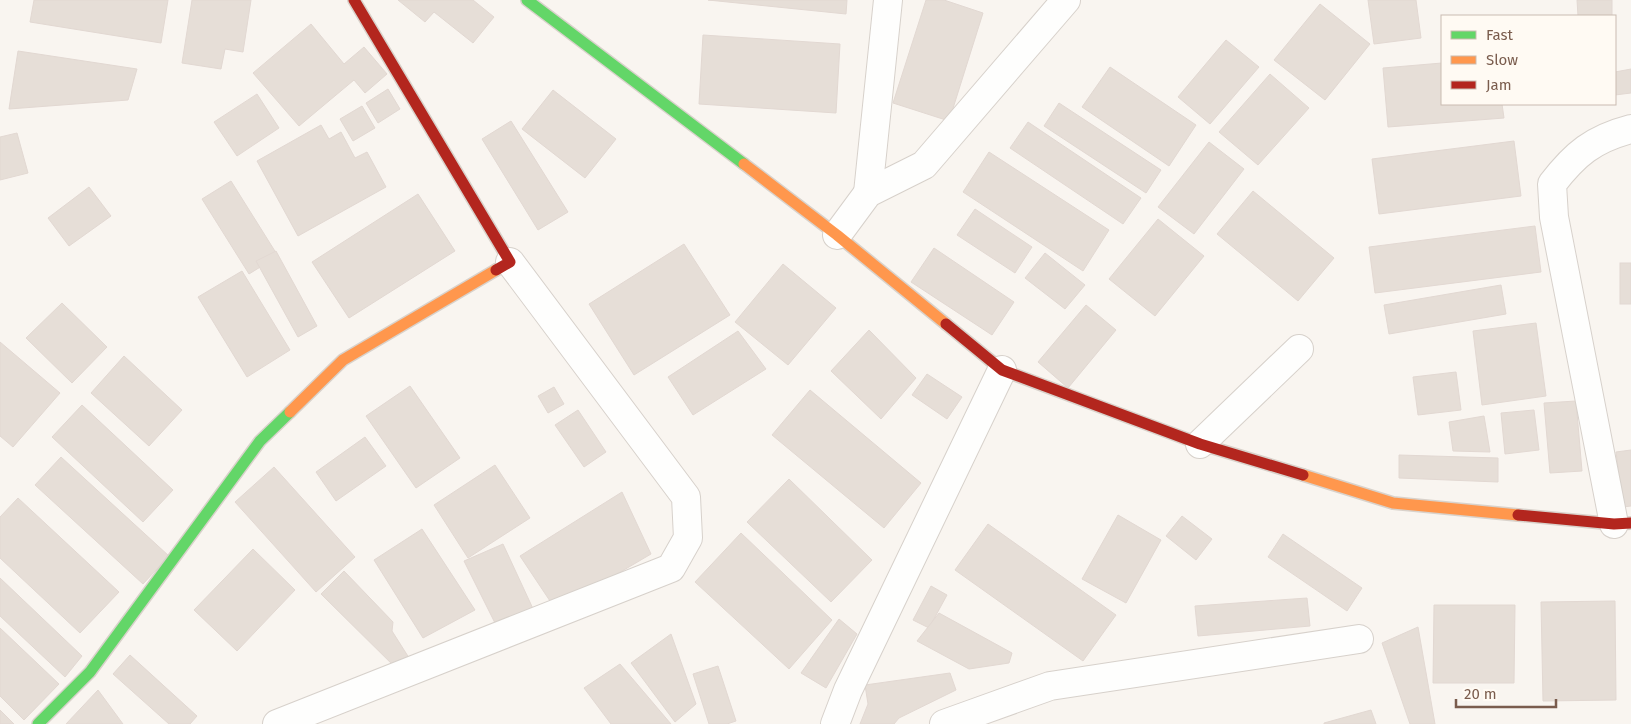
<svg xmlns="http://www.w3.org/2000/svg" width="1631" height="724" font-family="'Fira Sans',sans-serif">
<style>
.building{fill:#e6ded7;stroke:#e2d8d2}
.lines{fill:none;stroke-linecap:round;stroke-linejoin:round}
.street-casing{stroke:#d7d1cb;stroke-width:30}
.fast-casing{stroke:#d9d2cb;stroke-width:14}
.slow-casing{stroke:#d9d2cb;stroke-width:14}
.jam-casing{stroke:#d9d2cb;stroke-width:14}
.street{stroke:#fefefd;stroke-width:28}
.fast{stroke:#63d668;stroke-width:11}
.slow{stroke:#ff974d;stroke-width:11}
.jam{stroke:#b3261e;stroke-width:11}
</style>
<rect width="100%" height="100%" fill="#f9f5f0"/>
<!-- building -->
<g class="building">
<path d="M34,0h134l-7,43 -131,-21z"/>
<path d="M192,0h59l-8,52 -18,-3 -4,20 -39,-6z"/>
<path d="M398,0h75l21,17 -21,26 -39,-31 -9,10z"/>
<path d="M708,0h139l-1,14z"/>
<path d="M926,0h18l39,13 -34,108 -56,-18z"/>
<path d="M1368,0h48l5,38 -47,6z"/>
<path d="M1577,0h35v16h-34z"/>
<path d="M1320,4l50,40 -45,56 -51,-40z"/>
<path d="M311,24l33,40 20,-17 23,27 -22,19 -11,-13 -55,46 -46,-53z"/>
<path d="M703,35l137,9 -4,69 -137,-9z"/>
<path d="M1226,40l33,27 -49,57 -32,-27z"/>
<path d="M18,51l119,18 -9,31 -119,9z"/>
<path d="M1442,63v41h60l2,14 -116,9 -5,-59z"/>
<path d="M1110,67l86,58 -27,41 -87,-59z"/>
<path d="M1631,69v24l-16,2v-23z"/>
<path d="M1270,74l39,34 -51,57 -39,-33z"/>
<path d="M388,89l12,20 -22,14 -12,-20z"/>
<path d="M553,90l63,49 -31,39 -63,-49z"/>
<path d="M257,94l22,34 -42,28 -23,-34z"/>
<path d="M1059,103l102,67 -15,23 -102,-67z"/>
<path d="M362,106l13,22 -22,13 -13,-22z"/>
<path d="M511,121l57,91 -30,18 -56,-91z"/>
<path d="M1028,122l113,76 -18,26 -113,-76z"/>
<path d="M321,125l8,14 12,-7 14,26 12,-6 19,35 -88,49 -41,-75z"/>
<path d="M17,133l11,40 -28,7v-43z"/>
<path d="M1514,141l7,55 -142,18 -7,-55z"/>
<path d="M1209,142l35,27 -50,65 -36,-27z"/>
<path d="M989,152l120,78 -26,41 -120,-79z"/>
<path d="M231,181l47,75 -29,18 -47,-75z"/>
<path d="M89,187l22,29 -42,30 -21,-28z"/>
<path d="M1253,191l81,67 -36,43 -81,-67z"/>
<path d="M418,194l37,57 -106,67 -37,-56z"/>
<path d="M975,209l57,38 -17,26 -58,-38z"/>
<path d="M1158,219l46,37 -49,60 -46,-37z"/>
<path d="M1535,226l6,46 -166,21 -6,-46z"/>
<path d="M684,244l46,71 -96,60 -45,-71z"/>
<path d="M934,248l80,54 -22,33 -81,-53z"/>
<path d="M276,251l41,75 -19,11 -42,-76z"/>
<path d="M1045,253l40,32 -20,24 -40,-31z"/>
<rect x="1620" y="263" width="11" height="41"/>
<path d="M783,264l53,44 -48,57 -53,-43z"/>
<path d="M242,271l48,79 -43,27 -49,-80z"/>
<path d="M1501,285l5,29 -117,20 -5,-29z"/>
<path d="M62,303l45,44 -35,36 -46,-45z"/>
<path d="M1086,305l30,25 -48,58 -30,-26z"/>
<path d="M1536,323l10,73 -64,9 -9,-74z"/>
<path d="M869,330l47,48 -35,41 -50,-48z"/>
<path d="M738,331l28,38 -73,46 -25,-38z"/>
<path d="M0,342l60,51 -47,54 -13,-11z"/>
<path d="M124,356l58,54 -33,36 -58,-53z"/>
<path d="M1456,372l5,38 -43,5 -5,-38z"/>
<path d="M927,374l35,23 -15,22 -35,-24z"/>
<path d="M410,386l50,72 -44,30 -50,-72z"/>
<path d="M554,387l10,17 -16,9 -10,-17z"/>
<path d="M810,390l111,93 -37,45 -112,-93z"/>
<path d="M1576,401l6,70 -32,2 -6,-70z"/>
<path d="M82,405l91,85 -30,32 -91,-85z"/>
<path d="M578,410l28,42 -22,15 -29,-42z"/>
<path d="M1534,410l5,40 -34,4 -4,-41z"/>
<path d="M1484,416l6,36 -37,-1 -4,-29z"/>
<path d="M365,437l21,29 -50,35 -20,-29z"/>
<path d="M1631,450v56l-8,1 -7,-55z"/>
<path d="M1399,455l99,3v24l-99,-4z"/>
<path d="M61,457l108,99 -26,28 -108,-99z"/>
<path d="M495,465l35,53 -62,40 -34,-53z"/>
<path d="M274,467l81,90 -39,35 -81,-90z"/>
<path d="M789,479l83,81 -41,42 -84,-80z"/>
<path d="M622,492l29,62 -95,56 -36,-54z"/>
<path d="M18,498l101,94 -39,41 -80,-75v-41z"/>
<path d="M1118,515l43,25 -35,63 -44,-24z"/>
<path d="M1182,516l30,23 -16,21 -30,-24z"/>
<path d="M988,524l128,91 -33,46 -128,-91z"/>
<path d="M422,529l53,81 -52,28 -49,-78z"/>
<path d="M741,533l91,87 -43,49 -94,-87z"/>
<path d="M1283,534l79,54 -15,23 -79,-54z"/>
<path d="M503,544l32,69 -37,16 -34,-68z"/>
<path d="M253,549l42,41 -58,61 -43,-41z"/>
<path d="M344,571l49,51 -1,9 19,30 -11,11 -79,-78z"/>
<path d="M0,578l82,78 -17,21 -65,-61z"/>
<path d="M931,586l16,9 -18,33 -16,-8z"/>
<path d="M1307,598l3,28 -112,10 -3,-30z"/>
<path d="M1615,601l1,99 -73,1 -2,-99z"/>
<path d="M1434,605h81l-1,78h-81z"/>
<path d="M939,613l73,40 -3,10 -40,6 -52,-28z"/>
<path d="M839,619l18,15 -31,54 -25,-15z"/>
<path d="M1418,627l17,97h-25l-28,-81z"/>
<path d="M0,628l59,56 -35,36 -24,-24z"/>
<path d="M671,634l25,70 -21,18 -44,-59z"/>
<path d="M130,655l67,61 -7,8h-21l-56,-50z"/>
<path d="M620,664l51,60h-60l-27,-36z"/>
<path d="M718,666l18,55 -9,3h-18l-16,-50z"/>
<path d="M950,673l6,17 -57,28 -5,6h-34l8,-20 -3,-19z"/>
<path d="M98,690l25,34h-57z"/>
<path d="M0,710l14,14h-14z"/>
<path d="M1371,710l5,14h-52v-1z"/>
</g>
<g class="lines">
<defs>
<g id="street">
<path d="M868,193l20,-193"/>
<path d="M837,235l31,-42 56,-28 142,-165"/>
<path d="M1200,444l99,-95"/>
<path d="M1614,524l-60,-307 -2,-33c23,-30 41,-45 79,-55"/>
<path d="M277,724l394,-156 17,-30 -2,-41 -176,-235"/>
<path d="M835,724l13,-34 154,-320"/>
<path d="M944,724l106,-38 309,-47"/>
</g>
<g id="fast">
<path d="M527,0l217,164"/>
<path d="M38,724l52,-52 170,-231 30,-29"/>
</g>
<g id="slow">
<path d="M744,164l93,71 109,89"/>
<path d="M290,412l53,-52 153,-90"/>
<path d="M1303,475l90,28 125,12"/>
</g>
<g id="jam">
<path d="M354,0l156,262 -14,8"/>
<path d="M946,324l56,46 198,74 103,31"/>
<path d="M1518,515l96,9 17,-1"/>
</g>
</defs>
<!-- street casing -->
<use href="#street" class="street-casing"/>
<!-- fast casing -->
<use href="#fast" class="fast-casing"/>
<!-- slow casing -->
<use href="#slow" class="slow-casing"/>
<!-- jam casing -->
<use href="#jam" class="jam-casing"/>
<!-- street -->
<use href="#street" class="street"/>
<!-- fast -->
<use href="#fast" class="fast"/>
<!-- slow -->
<use href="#slow" class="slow"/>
<!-- jam -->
<use href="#jam" class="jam"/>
</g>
<!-- legend -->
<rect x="1441" y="15" width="175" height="90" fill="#fffaf3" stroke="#cabbb1"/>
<rect x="1451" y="31" width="25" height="8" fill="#63d668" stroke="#cabbb1"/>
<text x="1486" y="40" font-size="15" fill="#7a5c4d">Fast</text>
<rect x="1451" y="56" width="25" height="8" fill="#ff974d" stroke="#cabbb1"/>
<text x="1486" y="65" font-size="15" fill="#7a5c4d">Slow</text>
<rect x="1451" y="81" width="25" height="8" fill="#b3261e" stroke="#cabbb1"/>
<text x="1486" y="90" font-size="15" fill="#7a5c4d">Jam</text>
<!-- scale -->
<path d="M1456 699v8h100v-8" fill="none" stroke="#7a5c4d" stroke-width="2.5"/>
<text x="1464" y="699" font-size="15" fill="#7a5c4d" stroke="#fffaf3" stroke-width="4" paint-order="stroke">20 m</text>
</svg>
